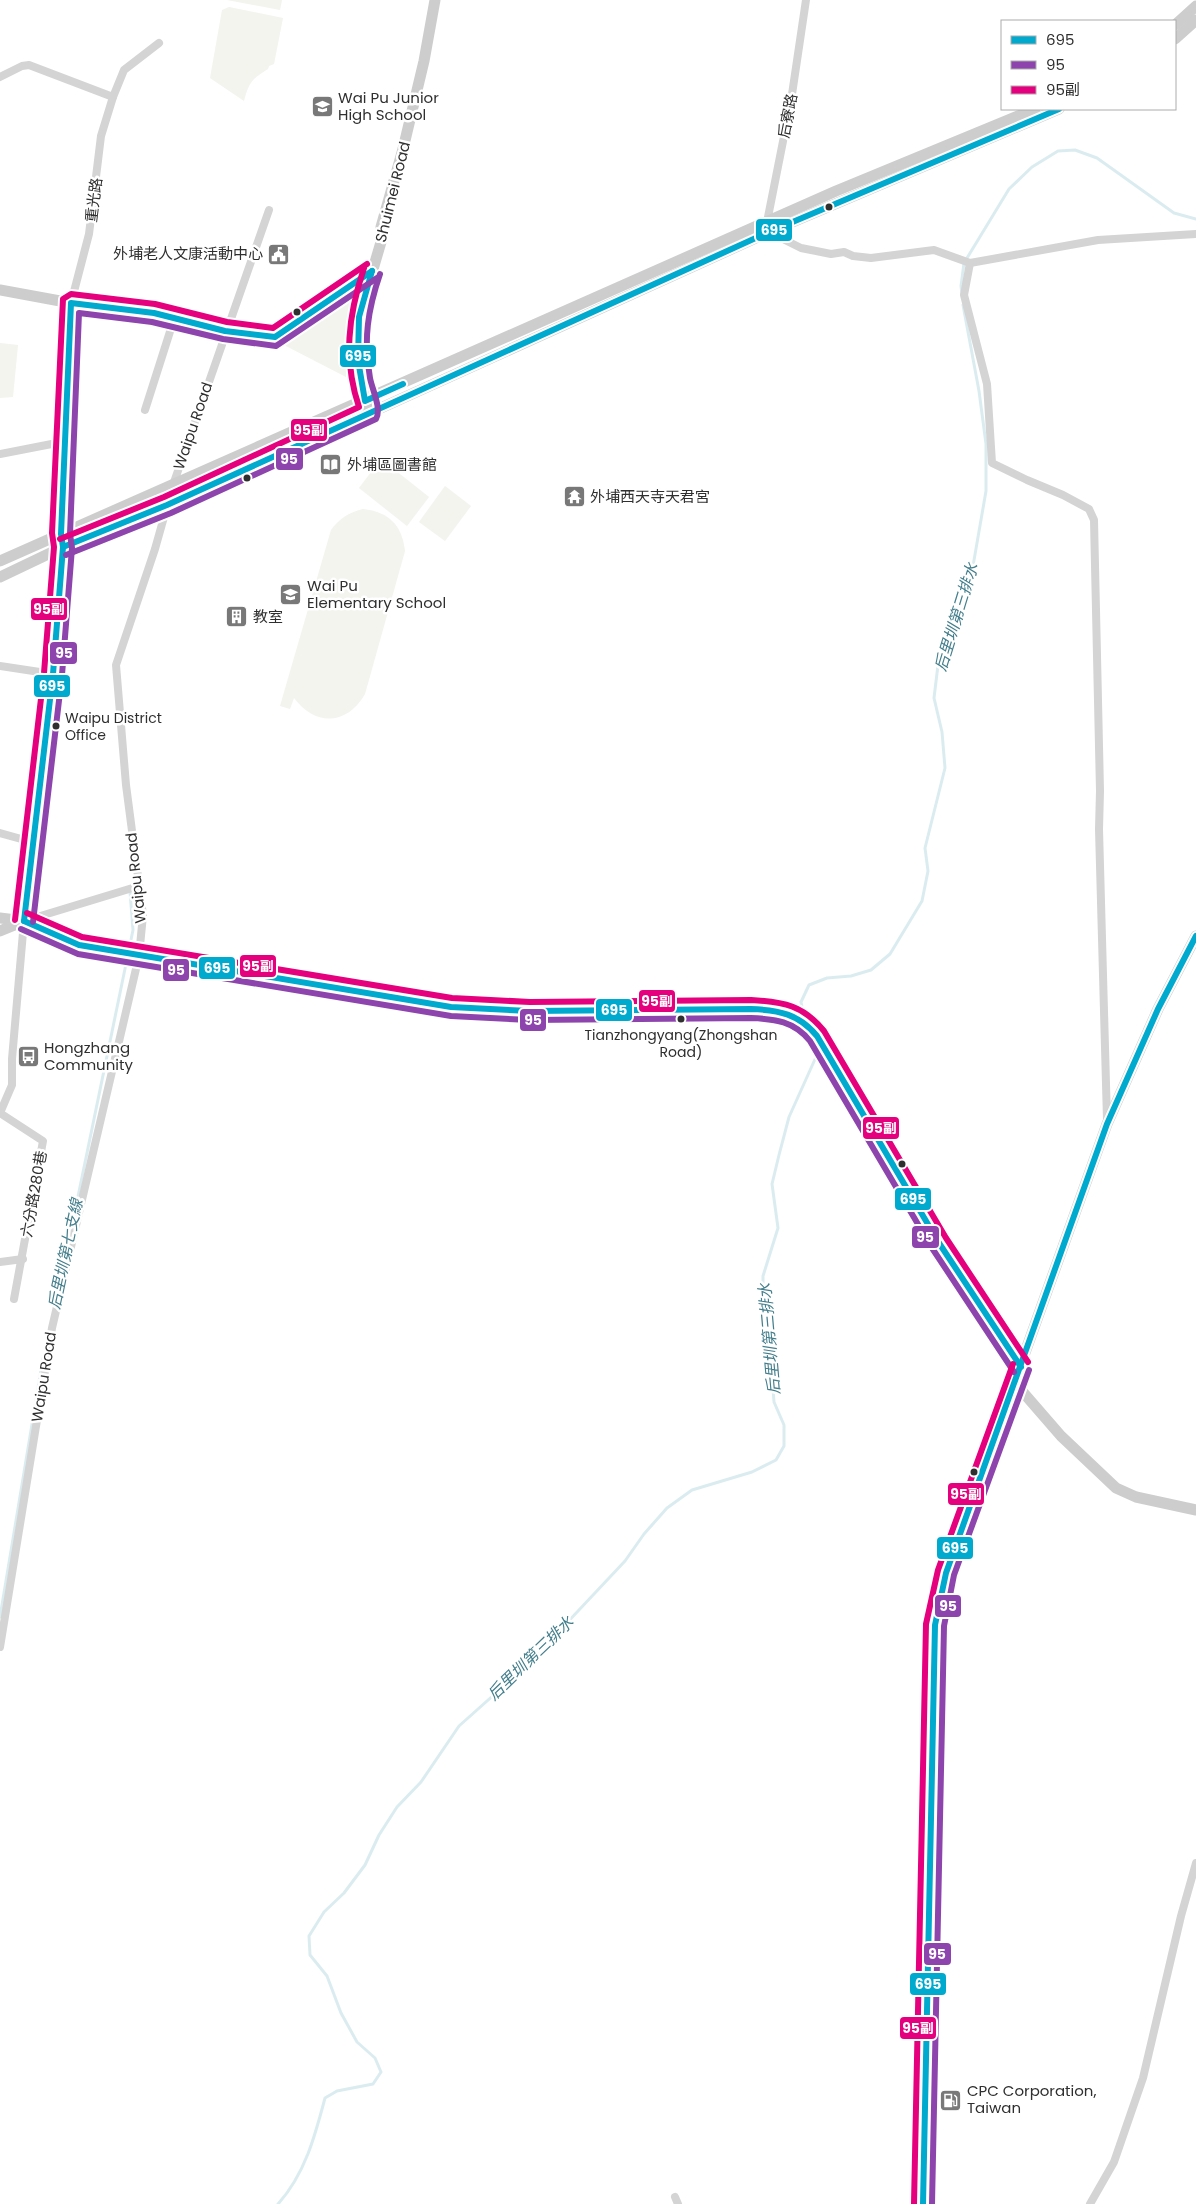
<svg xmlns="http://www.w3.org/2000/svg" width="1196" height="2204" font-family="Poppins,'Noto Sans TC',sans-serif">
<style>
.green{fill:#f2f4ed}
.lines{fill:none;stroke-linecap:round;stroke-linejoin:round}
.stream{stroke:#dbecf0;stroke-width:3}
.street{stroke:#d4d4d4;stroke-width:8}
.secondary{stroke:#cdcdcd;stroke-width:11}
.bus-1-casing{stroke:#fff;stroke-width:10}
.bus-2-casing{stroke:#fff;stroke-width:10}
.bus-3-casing{stroke:#fff;stroke-width:10}
.bus-1{stroke:#00a9ce;stroke-width:6}
.bus-2{stroke:#8e44ad;stroke-width:6}
.bus-3{stroke:#e5007d;stroke-width:6}
.bus-dot{fill:#2f2f2f;stroke:#fff;stroke-width:2}
.labels{text-anchor:middle;stroke-width:5;stroke-linejoin:round;paint-order:stroke}
.bus-label{font-size:14px;fill:#2f2f2f;stroke:#fff;text-anchor:start}
.poi-label{font-size:15px;fill:#2f2f2f;stroke:#fff;text-anchor:start}
.street-label{font-size:15px;fill:#2f2f2f;stroke:#fff}
.water-label{font-size:16px;font-style:italic;fill:#437e8c;stroke:#fff}
.line-badge{stroke:#fff;stroke-width:2}
.badge-label{font-size:14px;text-anchor:middle;font-weight:bold;fill:#fff}
</style>
<rect width="100%" height="100%" fill="#fff"/>
<!-- green -->
<g class="green">
<path d="M227,0h55l-2,10z"/>
<path d="M229,7l54,11 -9,46 -5,2 -1,3c-16,10 -19,13 -24,32l-34,-23 12,-68z"/>
<path d="M341,297l12,7 -7,73 -62,-32 5,-11z"/>
<path d="M0,343l18,2 -5,52 -13,1z"/>
<path d="M381,459l48,38 -22,29 -48,-38z"/>
<path d="M445,486l26,20 -26,35 -26,-19z"/>
<path d="M363,509c26,3 39,16 42,42l-40,143c-18,31 -49,33 -71,4l-4,11 -10,-3 51,-176c9,-12 17,-17 32,-21z"/>
</g>
<g class="lines">
<!-- stream -->
<g class="stream">
<path d="M962,294l-1,-8 3,-23 45,-74 23,-22 26,-16 17,-1 22,8 77,55 22,6"/>
<path d="M804,1017l-3,-15 8,-17 18,-7 24,-2 20,-6 19,-16 32,-53 6,-30 -3,-23 20,-80 -3,-36 -8,-34 4,-33 35,-99 13,-75v-47l-7,-53 -16,-86"/>
<path d="M68,1245l65,-315 -3,-38"/>
<path d="M0,1617l43,-259"/>
<path d="M278,2204c27,-30 37,-68 47,-106l12,-7 36,-7 8,-12 -6,-14 -18,-16 -16,-29 -14,-37 -17,-21 -1,-19 15,-24 20,-19 21,-28 14,-30 18,-28 24,-25 38,-56 55,-49 49,-50 62,-66 19,-27 23,-26 25,-18 60,-18 24,-12 8,-14v-21l-10,-23 -2,-26 1,-27 -2,-23 -8,-23v-27l15,-48 -6,-44 7,-29 10,-38 27,-60 -10,-27"/>
</g>
<!-- street -->
<g class="street">
<path d="M806,0l-15,101 -24,121 2,10 32,16 30,6 13,-2 9,4 18,2 63,-8 36,13 128,-23 98,-6"/>
<path d="M159,43l-35,27 -11,27 -12,39 -12,98 -18,69 83,10 71,18 50,6 97,-66"/>
<path d="M0,77l22,-11 7,-1 84,32"/>
<path d="M970,263l-6,32 23,89 5,79 35,17 36,15 26,14 5,11 6,271 -1,38 8,291"/>
<path d="M145,410l29,-91"/>
<path d="M0,454l67,-13"/>
<path d="M0,666l53,8"/>
<path d="M0,833l32,9"/>
<path d="M0,1113l12,-28v-26l12,-138 115,-35"/>
<path d="M0,1113l43,28 -29,158"/>
<path d="M0,1262l23,-3"/>
<path d="M0,1647l52,-319 87,-372 4,-41 -17,-130 -10,-120 39,-116 18,-64 96,-275"/>
<path d="M675,2197l3,7"/>
<path d="M1090,2204l24,-42 29,-84 38,-162 15,-53"/>
</g>
<!-- secondary -->
<g class="secondary">
<path d="M1175,25l21,-19"/>
<path d="M1175,39l21,-19"/>
<path d="M0,290l71,13c-4,77 -5,154 -10,231l2,13 -10,127 -29,247"/>
<path d="M368,407l-3,-6 -7,-41 1,-43 22,-75v-15l22,-78 21,-88 11,-61"/>
<path d="M0,561l836,-370 199,-82"/>
<path d="M0,577l63,-30 104,-42 602,-273 290,-123"/>
<path d="M0,918l24,3 55,24 372,62 79,4 221,-2c30,1 48,2 66,27l60,104 62,103 82,124"/>
<path d="M0,931l22,-9"/>
<path d="M1015,1383l46,53 55,52 20,9 60,13"/>
<path d="M923,2204l12,-579 11,-52 161,-449 51,-115 38,-73"/>
</g>
<defs>
<g id="bus-1">
<path d="M372,271l-13,46 -1,43 7,41 38,-17"/>
<path d="M63,547l104,-42 602,-273 290,-123"/>
<path d="M24,921l55,24 372,62 79,4 221,-2c28,1 48,5 66,27l122,207 82,124"/>
<path d="M24,921l29,-247 10,-127 -2,-13 10,-231 83,10 71,18 50,6 97,-66"/>
<path d="M923,2204l12,-579 11,-52 161,-449 51,-115 38,-73"/>
</g>
<g id="bus-2">
<path d="M66,555l105,-42 205,-94c6,-10 -4,-30 -6,-41 -7,-38 -2,-69 10,-104"/>
<path d="M33,922l29,-247 10,-127 -2,-14 9,-221 73,9 71,17 53,7 101,-68"/>
<path d="M21,929l57,25 373,62 79,4 221,-2c24,1 43,3 59,23l122,207 82,124"/>
<path d="M932,2204l12,-578 10,-51 75,-205"/>
</g>
<g id="bus-3">
<path d="M60,539l104,-42 195,-90c-16,-48 -11,-91 5,-139"/>
<path d="M27,913l55,24 370,61 78,4 221,-2c33,2 52,5 73,31l122,207 82,124"/>
<path d="M15,920l29,-247 10,-126 -2,-14 11,-234 8,-5 84,10 72,18 46,6 94,-64"/>
<path d="M914,2204l12,-580 12,-54 75,-206"/>
</g>
</defs>
<!-- bus-1 casing -->
<use href="#bus-1" class="bus-1-casing"/>
<!-- bus-2 casing -->
<use href="#bus-2" class="bus-2-casing"/>
<!-- bus-3 casing -->
<use href="#bus-3" class="bus-3-casing"/>
<!-- bus-1 -->
<use href="#bus-1" class="bus-1"/>
<!-- bus-2 -->
<use href="#bus-2" class="bus-2"/>
<!-- bus-3 -->
<use href="#bus-3" class="bus-3"/>
</g>
<!-- icons -->
<defs>
<symbol id="school-square" viewBox="-11 -11 22 22"><rect x="-9" y="-9" width="18" height="18" rx="4" fill="#787878" stroke="#fff"/><path d="M0-5L7-2L0 1L-7-2ZM-4 1L0 2.5L4 1V4Q0 6-4 4Z" fill="#fff"/></symbol>
<symbol id="civic-square" viewBox="-11 -11 22 22"><rect x="-9" y="-9" width="18" height="18" rx="4" fill="#787878" stroke="#fff"/><path d="M-.6-6.5H3V-4.5H.6V-3L4-1V1h2V6H-6V1h2V-1L-.6-3ZM-1.2 2.5V6h2.4V2.5Z" fill="#fff"/></symbol>
<symbol id="library-square" viewBox="-11 -11 22 22"><rect x="-9" y="-9" width="18" height="18" rx="4" fill="#787878" stroke="#fff"/><path d="M-6-4Q-3-5.5-.7-3.5V5Q-3 3-6 4ZM6-4Q3-5.5 .7-3.5V5Q3 3 6 4Z" fill="#fff"/></symbol>
<symbol id="temple-square" viewBox="-11 -11 22 22"><rect x="-9" y="-9" width="18" height="18" rx="4" fill="#787878" stroke="#fff"/><path d="M0-6L5-2H3V0L6.5 2.5H4V6H1.5V3h-3V6H-4V2.5H-6.5L-3 0V-2H-5Z" fill="#fff"/></symbol>
<symbol id="building-square" viewBox="-11 -11 22 22"><rect x="-9" y="-9" width="18" height="18" rx="4" fill="#787878" stroke="#fff"/><path d="M-4-6H4V6H1V3H-1V6H-4ZM-2.5-4.3h1.7v1.8h-1.7ZM.8-4.3h1.7v1.8H.8ZM-2.5-1h1.7V.8h-1.7ZM.8-1h1.7V.8H.8Z" fill="#fff"/></symbol>
<symbol id="bus-square" viewBox="-11 -11 22 22"><rect x="-9" y="-9" width="18" height="18" rx="4" fill="#787878" stroke="#fff"/><path d="M-5-6H5V4H4V6H2V4H-2V6H-4V4H-5ZM-3.5-4V0h7V-4ZM-3.5 1.2v1.5H-2V1.2ZM2 1.2v1.5H3.5V1.2Z" fill="#fff"/></symbol>
<symbol id="fuel-square" viewBox="-11 -11 22 22"><rect x="-9" y="-9" width="18" height="18" rx="4" fill="#787878" stroke="#fff"/><path d="M-5.5-6h7V0h2V4h1.3V-2.5L3-4.5l.8-.8L6-3V5H2.5V1h-1V6h-7ZM-4.2-4.7v3.2H.2V-4.7Z" fill="#fff"/></symbol>
</defs>
<g fill-rule="evenodd">
<use href="#school-square" x="310" y="94" width="25" height="25"/>
<use href="#civic-square" x="266" y="242" width="25" height="25"/>
<use href="#library-square" x="318" y="452" width="25" height="25"/>
<use href="#temple-square" x="562" y="484" width="25" height="25"/>
<use href="#school-square" x="278" y="582" width="25" height="25"/>
<use href="#building-square" x="224" y="604" width="25" height="25"/>
<use href="#bus-square" x="16" y="1044" width="25" height="25"/>
<use href="#fuel-square" x="938" y="2088" width="25" height="25"/>
</g>
<!-- markers -->
<g class="bus-dot">
<circle cx="829" cy="207" r="4.5"/>
<circle cx="297" cy="312" r="4.5"/>
<circle cx="247" cy="478" r="4.5"/>
<circle cx="56" cy="726" r="4.5"/>
<circle cx="681" cy="1019" r="4.5"/>
<circle cx="902" cy="1164" r="4.5"/>
<circle cx="974" cy="1472" r="4.5"/>
</g>
<g class="labels">
<!-- bus labels -->
<g class="bus-label">
<text x="65" y="723">Waipu District<tspan x="65" dy="17">Office</tspan></text>
<text x="681" y="1040" text-anchor="middle">Tianzhongyang(Zhongshan<tspan x="681" dy="17">Road)</tspan></text>
</g>
<!-- poi labels -->
<g class="poi-label">
<text x="338" y="103">Wai Pu Junior<tspan x="338" dy="17">High School</tspan></text>
<text x="263" y="259" text-anchor="end">外埔老人文康活動中心</text>
<text x="347" y="470">外埔區圖書館</text>
<text x="590" y="502">外埔西天寺天君宮</text>
<text x="307" y="591">Wai Pu<tspan x="307" dy="17">Elementary School</tspan></text>
<text x="253" y="622">教室</text>
<text x="44" y="1053">Hongzhang<tspan x="44" dy="17">Community</tspan></text>
<text x="967" y="2096">CPC Corporation,<tspan x="967" dy="17">Taiwan</tspan></text>
</g>
<!-- street labels -->
<g class="street-label">
<text transform="translate(788 116) rotate(-79)" y="5">后寮路</text>
<text transform="translate(393 192) rotate(-76)" y="5">Shuimei Road</text>
<text transform="translate(94 200) rotate(-83)" y="5">重光路</text>
<text transform="translate(193 426) rotate(-71)" y="5">Waipu Road</text>
<text transform="translate(136 878) rotate(-96)" y="5">Waipu Road</text>
<text transform="translate(34 1194) rotate(-80)" y="5">六分路280巷</text>
<text transform="translate(44 1377) rotate(-81)" y="5">Waipu Road</text>
</g>
<!-- water labels -->
<g class="water-label">
<text transform="translate(956 617) rotate(-73)" y="6">后里圳第三排水</text>
<text transform="translate(65 1254) rotate(-78)" y="6">后里圳第七支線</text>
<text transform="translate(769 1339) rotate(-95)" y="6">后里圳第三排水</text>
<text transform="translate(530 1658) rotate(-44)" y="6">后里圳第三排水</text>
</g>
</g>
<g class="line-badge">
<rect x="755" y="218" width="38" height="24" rx="5" fill="#00a9ce"/>
<rect x="339" y="344" width="38" height="24" rx="5" fill="#00a9ce"/>
<rect x="290" y="418" width="38" height="24" rx="5" fill="#e5007d"/>
<rect x="275" y="447" width="29" height="24" rx="5" fill="#8e44ad"/>
<rect x="30" y="597" width="38" height="24" rx="5" fill="#e5007d"/>
<rect x="49" y="641" width="29" height="24" rx="5" fill="#8e44ad"/>
<rect x="33" y="674" width="38" height="24" rx="5" fill="#00a9ce"/>
<rect x="239" y="954" width="38" height="24" rx="5" fill="#e5007d"/>
<rect x="198" y="956" width="38" height="24" rx="5" fill="#00a9ce"/>
<rect x="162" y="958" width="28" height="24" rx="5" fill="#8e44ad"/>
<rect x="638" y="989" width="38" height="24" rx="5" fill="#e5007d"/>
<rect x="595" y="998" width="38" height="24" rx="5" fill="#00a9ce"/>
<rect x="519" y="1008" width="28" height="24" rx="5" fill="#8e44ad"/>
<rect x="862" y="1116" width="38" height="24" rx="5" fill="#e5007d"/>
<rect x="894" y="1187" width="38" height="24" rx="5" fill="#00a9ce"/>
<rect x="911" y="1225" width="29" height="24" rx="5" fill="#8e44ad"/>
<rect x="947" y="1482" width="38" height="24" rx="5" fill="#e5007d"/>
<rect x="936" y="1536" width="38" height="24" rx="5" fill="#00a9ce"/>
<rect x="934" y="1594" width="28" height="24" rx="5" fill="#8e44ad"/>
<rect x="923" y="1942" width="29" height="24" rx="5" fill="#8e44ad"/>
<rect x="909" y="1972" width="38" height="24" rx="5" fill="#00a9ce"/>
<rect x="899" y="2016" width="38" height="24" rx="5" fill="#e5007d"/>
</g>
<g class="badge-label">
<text x="774" y="235">695</text>
<text x="358" y="361">695</text>
<text x="309" y="435">95副</text>
<text x="289" y="464">95</text>
<text x="49" y="614">95副</text>
<text x="64" y="658">95</text>
<text x="52" y="691">695</text>
<text x="258" y="971">95副</text>
<text x="217" y="973">695</text>
<text x="176" y="975">95</text>
<text x="657" y="1006">95副</text>
<text x="614" y="1015">695</text>
<text x="533" y="1025">95</text>
<text x="881" y="1133">95副</text>
<text x="913" y="1204">695</text>
<text x="925" y="1242">95</text>
<text x="966" y="1499">95副</text>
<text x="955" y="1553">695</text>
<text x="948" y="1611">95</text>
<text x="937" y="1959">95</text>
<text x="928" y="1989">695</text>
<text x="918" y="2033">95副</text>
</g>
<!-- legend -->
<rect x="1001" y="20" width="175" height="90" fill="#ffffff" stroke="#acacac"/>
<rect x="1011" y="36" width="25" height="8" fill="#00a9ce" stroke="#acacac"/>
<text x="1046" y="45" font-size="15" fill="#2f2f2f">695</text>
<rect x="1011" y="61" width="25" height="8" fill="#8e44ad" stroke="#acacac"/>
<text x="1046" y="70" font-size="15" fill="#2f2f2f">95</text>
<rect x="1011" y="86" width="25" height="8" fill="#e5007d" stroke="#acacac"/>
<text x="1046" y="95" font-size="15" fill="#2f2f2f">95副</text>
</svg>
